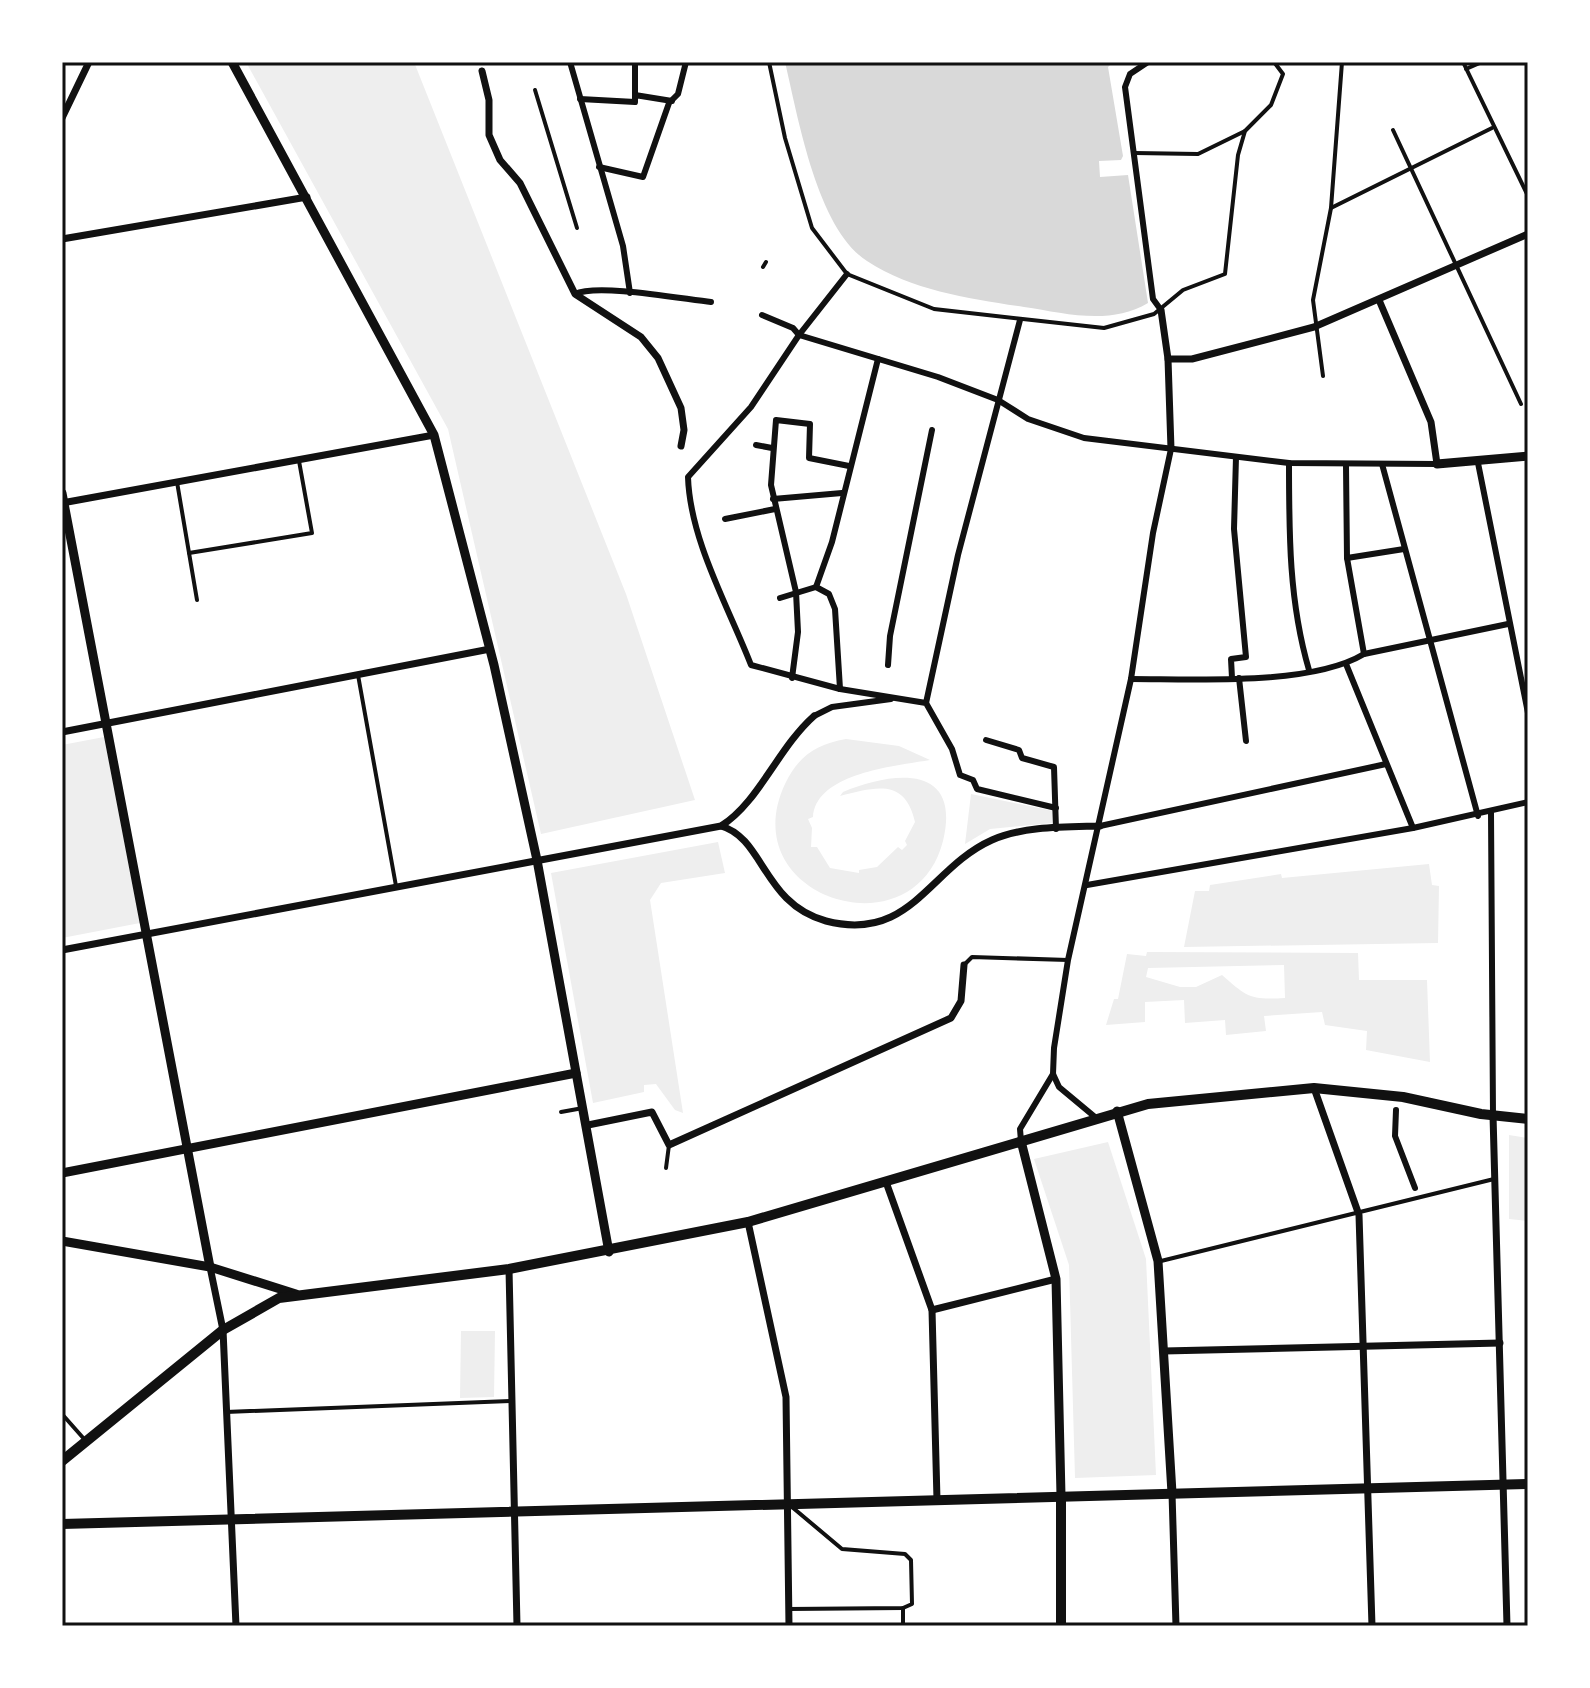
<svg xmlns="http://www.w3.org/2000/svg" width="1590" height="1688" font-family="'PT Sans',sans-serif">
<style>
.green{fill:#eee;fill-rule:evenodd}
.water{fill:#d9d9d9}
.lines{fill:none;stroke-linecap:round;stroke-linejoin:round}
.service{stroke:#111;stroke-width:4}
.pedestrian{stroke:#111;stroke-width:6}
.minor{stroke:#111;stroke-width:7}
.tertiary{stroke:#111;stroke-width:9}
.secondary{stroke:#111;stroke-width:10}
.neatline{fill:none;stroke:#111;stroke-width:3}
</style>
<rect width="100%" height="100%" fill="#fff"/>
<!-- green -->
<g class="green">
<path d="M246,62h168l212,532 69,206 -154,34 -93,-405z"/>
<path d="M104,737l36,186 -78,15v-193z"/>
<path d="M846,739l53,7 31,14c-35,6 -114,13 -117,57l-5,2 4,9 -1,19h6l13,21 29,5v-3l18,-3 21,-20 4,3 5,-5 -2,-4 10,-19c-10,-44 -39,-35 -75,-26l3,-4c48,-20 119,-30 100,49 -29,114 -211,57 -158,-57 13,-28 32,-40 61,-45z"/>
<path d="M971,794l82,17 -1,12 -62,6 -25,15z"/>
<path d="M718,842l7,31 -64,10 -11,17 33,213 -8,-3 -19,-26 -12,1v7l-51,11 -42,-230z"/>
<path d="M1429,864l3,21 7,1 -1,57 -254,4 11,-56h14l1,-6 71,-11 1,4z"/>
<path d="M1147,952l211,1 1,27h68l3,82 -64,-12 1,-19 -42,-6 -3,-13 -58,4 2,15 -40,4 -1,-15 -40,3 -1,-23 -39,2v20l-39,3 8,-26h4l9,-45 19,2zM1284,965l1,33c-35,2 -38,-1 -63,-23l-26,12h-16l-34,-10 2,-9z"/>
<path d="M1509,1135l19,3v83l-19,-2z"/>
<path d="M1108,1142l38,117 10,216 -81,3 -6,-213 -35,-106z"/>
<path d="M461,1331h34l-1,66 -34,1z"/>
</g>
<!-- water -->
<path class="water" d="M785,62h328l-5,5 15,89 -2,4 -22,1 1,16 28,-2 20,128c-39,23 -83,10 -124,4 -53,-8 -111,-16 -157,-46 -50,-32 -69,-144 -82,-199z"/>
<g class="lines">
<!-- service -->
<g class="service">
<path d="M769,62l16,76 27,90 35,46 87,35 170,19 50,-14 29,-24 42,-16 13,-119 7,-24 26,-26 12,-31 -9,-12"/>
<path d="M1463,62l65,134"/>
<path d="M1466,69l16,-7"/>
<path d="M535,90l42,138"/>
<path d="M1393,130l128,274"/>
<path d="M1135,153l63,1 47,-23"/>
<path d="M1331,208l161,-80"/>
<path d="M763,267l3,-5"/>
<path d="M1323,376l-10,-76 18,-92 11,-146"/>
<path d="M177,482l20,118"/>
<path d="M189,553l123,-20 -13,-72"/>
<path d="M358,675l38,211"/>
<path d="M964,965l8,-8 96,3"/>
<path d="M561,1112l22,-4"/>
<path d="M666,1168l3,-23"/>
<path d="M1161,1261l333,-82"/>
<path d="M226,1412l286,-11"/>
<path d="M62,1414l23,26"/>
<path d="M903,1608v18"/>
<path d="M789,1609l114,-1 9,-4 -1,-44 -6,-6 -63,-5 -50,-42"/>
</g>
<!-- pedestrian -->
<g class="pedestrian">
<path d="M570,62l53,184 7,47"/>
<path d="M1148,62l-18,12 -5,13 28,212 8,11"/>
<path d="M635,95v-33"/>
<path d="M580,99l55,3v-7l37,6"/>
<path d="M599,167l44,10 26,-74 9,-9 8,-32"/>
<path d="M847,274l-48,61 -48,72 -63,70c2,63 40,129 63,188l89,24 86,14 26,46 8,26 13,5 4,9 79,19"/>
<path d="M575,294c22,-11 108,5 136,8"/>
<path d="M762,315l31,13 6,7 139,42 60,23 30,19 56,19 205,25 148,1"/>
<path d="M756,445l16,3"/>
<path d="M1289,463c0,71 0,139 20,207"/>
<path d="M1478,463l50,250"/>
<path d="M1382,464l96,352"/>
<path d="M1346,466l1,92 17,96"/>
<path d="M773,499l69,-6"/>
<path d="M725,519l50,-10"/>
<path d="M1347,558l57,-9"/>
<path d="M780,598l36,-11"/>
<path d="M1346,664l67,164"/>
<path d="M888,665l2,-29 42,-206"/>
<path d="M792,678l6,-46 -2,-40 -25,-107 5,-65 34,4 -1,34 40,8"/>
<path d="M1232,678l-1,-19 15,-2 -12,-128 2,-72"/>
<path d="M1239,678l7,63"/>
<path d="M1131,679c63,0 180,7 233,-25l144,-30"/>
<path d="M840,689l-5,-80 -6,-15 -13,-7 16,-45 46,-183"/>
<path d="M926,703l32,-148 62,-235"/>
<path d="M814,716l18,-9 59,-8"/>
<path d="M986,740l33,10 3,8 32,9 2,62"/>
<path d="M1491,813l2,302"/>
<path d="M1100,826l286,-62"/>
<path d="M1087,885l326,-57 115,-26"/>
<path d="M1396,1110l-1,26 20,52"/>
<path d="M1095,1117l-36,-30 -6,-13 1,-26 14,-88 63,-281 22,-146 18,-84"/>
<path d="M1021,1141l-1,-12 33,-55"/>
</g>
<!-- minor -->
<g class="minor">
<path d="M482,71l7,29v35l11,25 20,23 55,111 66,43 17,21 23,50 3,22 -3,16"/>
<path d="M62,118l27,-56"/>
<path d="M62,239l245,-42"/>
<path d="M1379,300l52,122 6,42"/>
<path d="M1161,310l7,49 3,90"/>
<path d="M1168,359h24l122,-32 214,-93"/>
<path d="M62,503l372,-68"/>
<path d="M62,732l428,-83"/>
<path d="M721,826c43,12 42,78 105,95 85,22 103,-53 166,-81 31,-14 75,-13 108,-14"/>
<path d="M62,950l659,-124c38,-24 57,-78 93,-110"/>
<path d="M1314,1088l45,127 13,411"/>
<path d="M1493,1115l14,511"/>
<path d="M588,1125l64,-13 17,33 282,-127 10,-17 3,-36"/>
<path d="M886,1182l46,128 5,190"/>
<path d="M748,1222l38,175 3,229"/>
<path d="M210,1267l13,63 13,296"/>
<path d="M509,1269l8,357"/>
<path d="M932,1310l124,-31"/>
<path d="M1164,1351l336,-8"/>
<path d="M1172,1493l4,133"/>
</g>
<!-- tertiary -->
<g class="tertiary">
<path d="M232,62l202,373 60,230 43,195 72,392"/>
<path d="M1437,464l91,-8"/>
<path d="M62,493l148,774"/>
<path d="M1117,1111l41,150 14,232"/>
<path d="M1021,1141l35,138 5,217"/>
<path d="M62,1173l514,-100"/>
<path d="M62,1241l148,26 86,27"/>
</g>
<!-- secondary -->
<g class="secondary">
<path d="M62,1461l161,-131 56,-32 230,-29 239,-47 400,-118 166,-16 89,9 78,17 47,5"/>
<path d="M1061,1496v130"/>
<path d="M62,1524l1466,-40"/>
</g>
</g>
<!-- border -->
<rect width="1590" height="1688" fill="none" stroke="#ffffff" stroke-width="128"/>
<rect x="64" y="64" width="1462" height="1560" class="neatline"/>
</svg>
